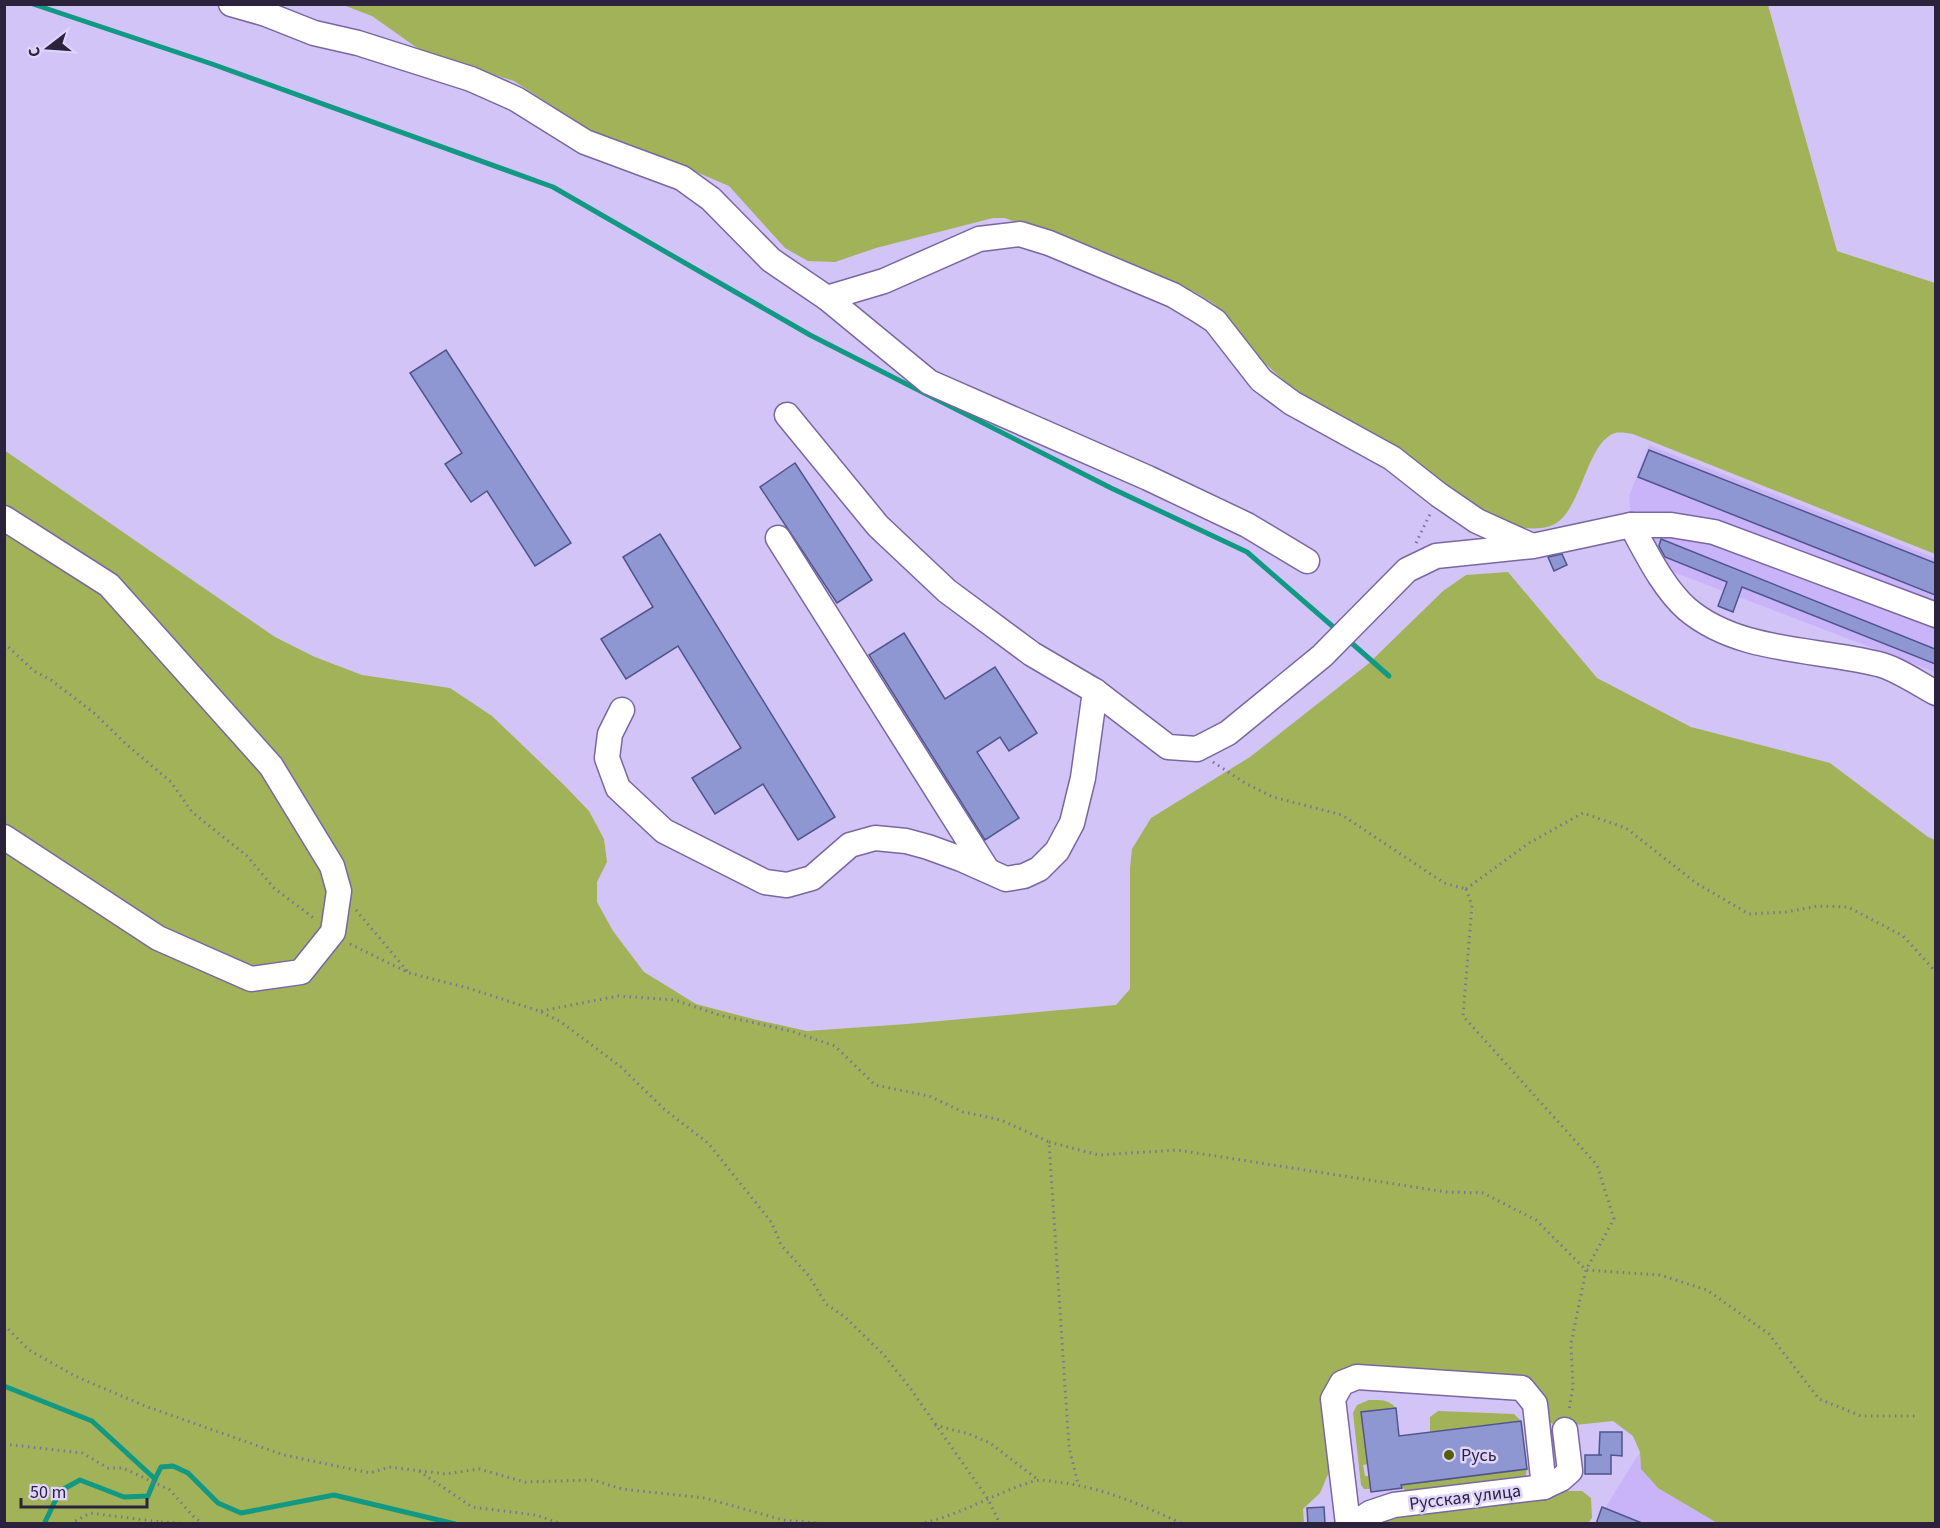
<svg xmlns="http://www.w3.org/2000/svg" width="1940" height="1528" font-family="'Source Sans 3',sans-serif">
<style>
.built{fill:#c9b4fa}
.green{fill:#a2b258}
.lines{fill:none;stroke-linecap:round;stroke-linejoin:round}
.stream{stroke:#119984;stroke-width:5}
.building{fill:#8f97d3;stroke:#4f558c;stroke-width:1.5}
.minor-casing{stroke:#7a67a1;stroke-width:27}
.path{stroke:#7e7399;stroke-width:3;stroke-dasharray:1.5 4.5;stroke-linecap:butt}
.minor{stroke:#fff;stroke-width:24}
.poi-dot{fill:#535f00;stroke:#dfd4fb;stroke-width:2}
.labels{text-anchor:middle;stroke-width:5;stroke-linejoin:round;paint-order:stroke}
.poi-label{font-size:18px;fill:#2b233c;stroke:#dfd4fb;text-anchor:start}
.street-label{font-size:18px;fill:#2b233c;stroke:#dfd4fb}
</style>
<rect width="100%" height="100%" fill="#d3c4f7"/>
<!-- built -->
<g class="built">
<path d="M1649,445l286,113v114l-301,-115 -5,-61z"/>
<path d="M1640,1452l1,17 17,19 59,35 -122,1z"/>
</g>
<!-- green -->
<g class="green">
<path d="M343,5h1425l69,246 98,32v271l-302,-120c-5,-1 -13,-2 -18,-1 -31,10 -33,87 -68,94 -17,4 -33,-1 -50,-6l-196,-125 -41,-37 -30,-39 -17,-17 -20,-12 -188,-73h-12l-117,30 -41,14 -27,-1 -23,-13 -56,-62 -42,-18 -98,-38 -75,-49 -91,-29 -51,-36z"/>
<path d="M4,450l271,187 40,20 47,18 88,13 42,28 72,69 25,26 15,28 3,23 -10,20v20l16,29 31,41 52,32 57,15 54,12 100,-7 209,-19 14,-16v-121l2,-19 19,-31 99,-61 118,-93 75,-73 23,-16 42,-3 89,106 94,49 139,36 98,74 7,3v683h-218l-59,-35 -17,-19 -1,-17 -7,-16 -20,-15 -57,6 -7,-6 -3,-23 -22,-21 -190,-2 -13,24 8,73 -9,21 -17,16 1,14h-1299z"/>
<path d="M1369,1400c12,0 19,-1 27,8l-35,4 7,52 -5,1 2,11h4l2,13h-7l-3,-4 -8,-72 4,-8z"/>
<path d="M1438,1411l76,3 7,7 -91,11v-15z"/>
<path d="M1527,1469l-2,11 -118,13 -6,-8z"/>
<path d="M1563,1491h19l9,7 1,20 -4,5 -222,1 9,-5z"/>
</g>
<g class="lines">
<!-- stream -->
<g class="stream">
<path d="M33,4l179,60 341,123 257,148 301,153 136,64 91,79"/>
<path d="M1347,639l42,37"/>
<path d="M4,1386l88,35 63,58 6,-12 12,-1 15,7 30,30 23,10 93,-18 121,29"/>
<path d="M44,1524l16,-33 20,-11 44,17 24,-1 7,-17"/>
</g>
</g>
<!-- building -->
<g class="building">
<path d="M446,350l125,193 -36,23 -48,-75 -16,11 -26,-38 17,-11 -52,-80z"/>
<path d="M1649,450l286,113v32l-297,-118z"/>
<path d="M795,463l77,117 -35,23 -77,-116z"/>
<path d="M660,534l175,283 -37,23 -35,-56 -48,30 -23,-36 49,-30 -63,-102 -52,33 -25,-40 52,-32 -30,-50z"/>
<path d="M1661,539l274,110v15l-193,-77 -9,25 -15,-6 9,-24 -62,-25 -6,-11z"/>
<path d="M1562,554l5,11 -13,6 -6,-14z"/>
<path d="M904,633l41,66 50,-32 42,66 -28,18 -9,-14 -23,15 42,66 -34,22 -116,-185z"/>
<path d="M1396,1408l3,28 122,-15 6,48 -126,16 1,3 -31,4 -10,-80z"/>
<path d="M1600,1432h22v24l-11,-1v19h-26v-19h17h-3z"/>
<path d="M1324,1507l1,17h-17l-1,-16z"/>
<path d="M1602,1507l40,16v1h-46z"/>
</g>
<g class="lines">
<defs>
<g id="minor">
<path d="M231,4l35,10 48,19 44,10 113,36 45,20 69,43 97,36 29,21 60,61 56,38 102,84 219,96 99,47 60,36"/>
<path d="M827,298l57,-17 95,-42 41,-5 29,9 124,52 25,15 17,11 46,59 31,23 100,55 47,37 38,26 53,24"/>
<path d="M787,415l91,111 69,65 85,63 63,37 73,56 29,2 31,-16 94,-77 85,-86 29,-14 97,-10 98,-21c15,27 32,63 56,84 52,44 128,39 191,55 18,4 41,20 58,29"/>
<path d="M4,518l105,67 162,181 61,100 7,25 -6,41 -32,40 -50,7 -93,-41 -154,-101"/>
<path d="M1631,525h40l43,7 222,83"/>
<path d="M778,538l208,330"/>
<path d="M622,710l-12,24 -3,24 11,30 46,43 101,51 22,3 25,-7 38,-33 25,-7 31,3 22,6 33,12 45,20 18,-3 15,-7 18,-18 15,-28 11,-45 12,-87"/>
<path d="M1348,1524l-15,-125 9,-16 15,-6 165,11 13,16 9,83 17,-8 9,-8 -5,-41"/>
<path d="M1354,1524l16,-11 24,-8 150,-18"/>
</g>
</defs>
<!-- minor casing -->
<use href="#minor" class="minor-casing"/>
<!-- path -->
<g class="path">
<path d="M1416,543l14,-29"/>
<path d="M4,643l30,28 17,9 43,33 32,31 45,38 21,30 55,44 27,32 41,31"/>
<path d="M1213,762l32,21 28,14 69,18 102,68 22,6"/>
<path d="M1466,889l6,16 -9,111 134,149 17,54 -28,51 -15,74 2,43 -4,23"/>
<path d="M1466,889l63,-46 54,-30 43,15 70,55 53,31 37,-2 32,-6 30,1 55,29 33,36"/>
<path d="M356,910l52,62"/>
<path d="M350,944l59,29 59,15 71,23 22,11 60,45 43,42 44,34 64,80 9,22 28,31 17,28 19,13 39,38 26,33 78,111 12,25"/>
<path d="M541,1011l77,-15 57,4 44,15 72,16 44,15 40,39 54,11 34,16 38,8 48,22 20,305 9,37"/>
<path d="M1049,1142l50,13 78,-5 269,42 37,1 53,27 50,50 74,5 47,15 62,44 50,65 42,17h54"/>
<path d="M4,1325l25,25 46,26 70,30 139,49 86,18 19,-6 57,7 33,-5 46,13 68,-2 29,9 83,9 78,22 44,4"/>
<path d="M935,1425l34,9 21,9 47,36"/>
<path d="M4,1444l78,9 26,15h15l47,22 23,26 10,8"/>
<path d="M419,1471l53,36 64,8 25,9"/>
<path d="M161,1522l31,2"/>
<path d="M70,1524l20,-11 71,9"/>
<path d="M919,1524c43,-9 75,-31 115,-43 7,-2 16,0 23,1 45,5 85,23 126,42"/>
</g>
<!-- minor -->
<use href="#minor" class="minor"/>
</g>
<!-- markers -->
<circle class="poi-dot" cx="1449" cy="1455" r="6"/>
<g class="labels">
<!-- poi labels -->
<g class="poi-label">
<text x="1461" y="1461">Русь</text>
</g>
<!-- street labels -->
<g class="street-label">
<text transform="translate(1465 1497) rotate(-7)" y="6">Русская улица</text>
</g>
</g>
<!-- border -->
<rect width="1940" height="1528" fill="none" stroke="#2b233c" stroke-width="12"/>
<!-- north arrow -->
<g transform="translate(48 48) rotate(253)" stroke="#dfd4fb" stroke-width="4.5" paint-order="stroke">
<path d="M0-4.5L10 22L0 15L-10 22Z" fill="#2b233c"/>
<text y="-9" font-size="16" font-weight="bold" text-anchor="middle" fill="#2b233c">С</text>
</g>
<!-- scale -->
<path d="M21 1498v9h126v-9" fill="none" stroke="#2b233c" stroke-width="3"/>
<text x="30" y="1498" font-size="18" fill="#2b233c" stroke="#dfd4fb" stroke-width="4.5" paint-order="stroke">50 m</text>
</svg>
